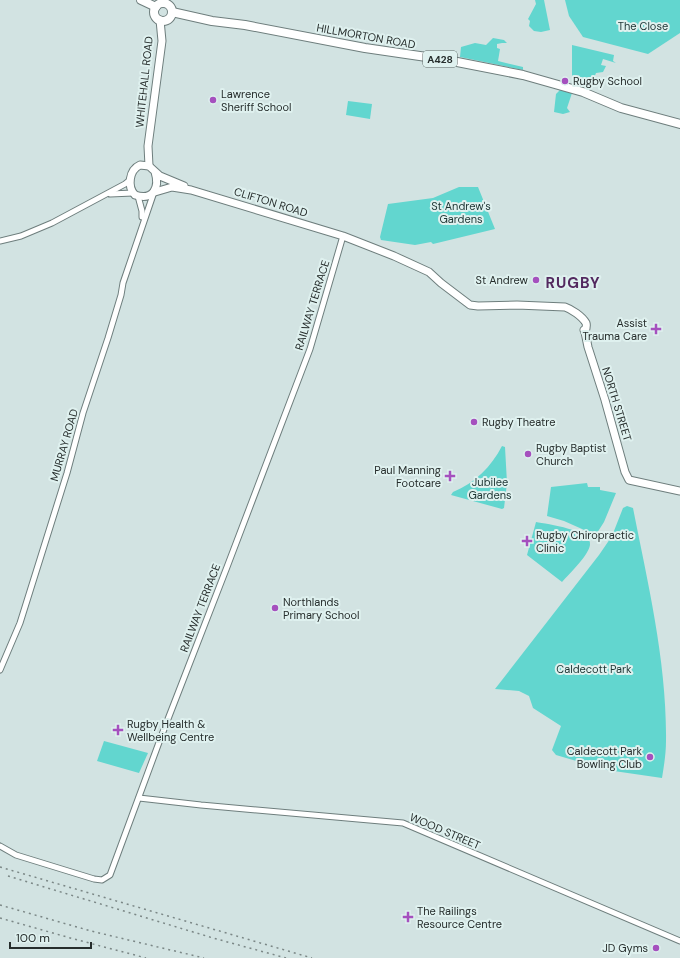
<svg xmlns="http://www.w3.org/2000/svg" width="680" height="958" font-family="'DM Sans',sans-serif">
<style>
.green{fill:#62d6cf}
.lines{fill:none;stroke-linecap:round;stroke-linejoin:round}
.minor-casing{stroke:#6e7e7d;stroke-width:7}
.major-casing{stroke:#6e7e7d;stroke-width:9}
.highway-casing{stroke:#6e7e7d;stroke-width:10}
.minor{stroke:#fff;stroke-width:5}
.major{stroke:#fff;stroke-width:7}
.highway{stroke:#fff;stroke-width:8}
.rail{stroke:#7b8786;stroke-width:1.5;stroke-dasharray:2 4;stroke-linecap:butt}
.poi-dot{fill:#a550be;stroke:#dff1ef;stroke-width:1.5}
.labels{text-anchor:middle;stroke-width:4;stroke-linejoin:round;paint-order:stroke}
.shield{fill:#dff1ef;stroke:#5e6866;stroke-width:1}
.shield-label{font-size:10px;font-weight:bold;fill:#262d2c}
.park-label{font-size:11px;fill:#1d3433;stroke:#dff1ef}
.street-label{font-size:11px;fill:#262d2c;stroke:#dff1ef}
.poi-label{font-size:11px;fill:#262d2c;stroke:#dff1ef;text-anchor:start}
.district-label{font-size:15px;font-weight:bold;letter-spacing:1px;fill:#53295f;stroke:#dff1ef}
</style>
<rect width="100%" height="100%" fill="#d2e3e2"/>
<!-- green -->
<g class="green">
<path d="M535,0h9l6,30 -9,2 -7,-1 -5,-5 1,-5 -2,-2 8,-15z"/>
<path d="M565,0h115v33l-32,21 -65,-17 -14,-21z"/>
<path d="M493,38l11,2 3,3h-5l-5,1v4l3,1 -2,12 25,6v3l-63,-13 1,-10 14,-4 11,2z"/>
<path d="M572,45l42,10 -1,6 3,2 -13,-4 -2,6 5,1 -3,6 -7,1 -6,15 -18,-8z"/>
<path d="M560,90l12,3 -5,15 3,4 -7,2 -9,-2 2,-18z"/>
<path d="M348,101l24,3 -2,15 -24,-4z"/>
<path d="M459,187h19l17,42 -62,15 -2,-2 -16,3 -34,-5 -1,-3 8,-33 45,-6z"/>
<path d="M502,446l3,1 2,36 -3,25 -2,1 -51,-14 2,-3c22,-9 38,-25 49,-46z"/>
<path d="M587,483l1,4h12v3l16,3 -12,29 -7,11h-6l-27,-12 -17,-5 4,-29z"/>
<path d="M627,506l6,2c15,76 34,155 33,233 0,12 -2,25 -4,37l-55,-8 -51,-15 -4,-5 9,-24 -28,-18 -4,-12 -10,-5 -24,-2 104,-134 13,-19 11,-28z"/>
<path d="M536,522c11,2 57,8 54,23 -2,11 -20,28 -28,37l-35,-27z"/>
<path d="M104,741l44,12 -9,20 -42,-12z"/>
</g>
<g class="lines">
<defs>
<g id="minor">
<path d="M110,194l23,-1"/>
<path d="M138,196l4,15v6"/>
<path d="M0,241l21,-5 31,-13 73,-39 5,-4"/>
<path d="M0,670l20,-47 47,-150 16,-60 25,-75 13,-43 2,-12 30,-88"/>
<path d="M139,798l62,7 202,18 277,118"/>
<path d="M0,846l16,9 78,24 8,1 8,-5 51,-138 66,-170 83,-218 33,-113"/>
</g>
<g id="major">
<path d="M149,166l-1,-20 14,-105 -2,-21"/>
<path d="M155,172c5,16 -2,29 -20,23 -8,-8 -6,-25 5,-30l9,1 11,10 24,10"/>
<path d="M155,192l17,-5 19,3 152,46 51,20 35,16 12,11 29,22 8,1 39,-1 48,2c6,2 17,9 21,16 1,3 0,6 -1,9"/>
<path d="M584,330l1,2 3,15 17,53 20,72 4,8 51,11"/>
</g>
<g id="highway">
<path d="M141,0l15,7"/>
<circle cx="163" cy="12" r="9"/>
<path d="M172,12l40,9 33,4 120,23 82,12 76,15 60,17 38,16 59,16"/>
</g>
</defs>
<!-- minor casing -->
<use href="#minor" class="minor-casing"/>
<!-- major casing -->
<use href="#major" class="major-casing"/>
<!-- highway casing -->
<use href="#highway" class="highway-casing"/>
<!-- minor -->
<use href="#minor" class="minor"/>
<!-- major -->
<use href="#major" class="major"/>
<!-- highway -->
<use href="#highway" class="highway"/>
<!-- rail -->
<g class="rail">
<path d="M0,867l312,91"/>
<path d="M8,876l205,62 73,20"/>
<path d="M0,905l91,26 113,27"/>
<path d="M0,918l74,21 72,19"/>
</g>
</g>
<!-- markers -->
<g class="poi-dot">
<circle cx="565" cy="81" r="4"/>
<circle cx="213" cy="100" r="4"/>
<circle cx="536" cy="280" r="4"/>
<path d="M654 323h4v4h4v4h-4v4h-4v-4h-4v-4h4z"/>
<circle cx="474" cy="422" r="4"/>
<circle cx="528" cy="454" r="4"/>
<path d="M448 470h4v4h4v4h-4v4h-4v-4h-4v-4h4z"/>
<path d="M525 535h4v4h4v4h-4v4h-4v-4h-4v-4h4z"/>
<circle cx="275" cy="608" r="4"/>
<path d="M116 724h4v4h4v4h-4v4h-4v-4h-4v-4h4z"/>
<circle cx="650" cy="757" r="4"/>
<path d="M406 911h4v4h4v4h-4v4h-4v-4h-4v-4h4z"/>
<circle cx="656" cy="948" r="4"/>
</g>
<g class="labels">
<!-- shield labels -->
<rect class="shield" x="423" y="51" width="34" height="16" rx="3"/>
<g class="shield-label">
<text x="440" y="63">A428</text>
</g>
<!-- park labels -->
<g class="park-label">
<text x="643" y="30">The Close</text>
<text x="461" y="210">St Andrew's<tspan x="461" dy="13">Gardens</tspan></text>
<text x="490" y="486">Jubilee<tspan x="490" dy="13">Gardens</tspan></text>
<text x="594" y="673">Caldecott Park</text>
</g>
<!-- street labels -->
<g class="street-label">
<text transform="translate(366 36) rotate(10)" y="4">HILLMORTON ROAD</text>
<text transform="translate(144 82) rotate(-84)" y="4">WHITEHALL ROAD</text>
<text transform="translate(271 202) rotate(17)" y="4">CLIFTON ROAD</text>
<text transform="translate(312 305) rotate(-73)" y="4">RAILWAY TERRACE</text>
<text transform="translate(617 404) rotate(73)" y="4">NORTH STREET</text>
<text transform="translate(64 445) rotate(-74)" y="4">MURRAY ROAD</text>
<text transform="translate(200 608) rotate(-69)" y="4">RAILWAY TERRACE</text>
<text transform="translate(445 831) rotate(23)" y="4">WOOD STREET</text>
</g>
<!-- poi labels -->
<g class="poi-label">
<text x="573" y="85">Rugby School</text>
<text x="221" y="98">Lawrence<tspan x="221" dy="13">Sheriff School</tspan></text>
<text x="528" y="284" text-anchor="end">St Andrew</text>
<text x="647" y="327" text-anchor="end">Assist<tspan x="647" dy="13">Trauma Care</tspan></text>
<text x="482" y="426">Rugby Theatre</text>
<text x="536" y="452">Rugby Baptist<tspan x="536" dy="13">Church</tspan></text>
<text x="441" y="474" text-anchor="end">Paul Manning<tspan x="441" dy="13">Footcare</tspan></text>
<text x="536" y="539">Rugby Chiropractic<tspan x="536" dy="13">Clinic</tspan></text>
<text x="283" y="606">Northlands<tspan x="283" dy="13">Primary School</tspan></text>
<text x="127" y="728">Rugby Health &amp;<tspan x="127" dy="13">Wellbeing Centre</tspan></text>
<text x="642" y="755" text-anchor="end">Caldecott Park<tspan x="642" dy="13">Bowling Club</tspan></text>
<text x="417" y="915">The Railings<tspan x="417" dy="13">Resource Centre</tspan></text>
<text x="648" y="952" text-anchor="end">JD Gyms</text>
</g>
<!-- district labels -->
<g class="district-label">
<text x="573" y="288">RUGBY</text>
</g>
</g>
<!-- scale -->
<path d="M10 942v6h81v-6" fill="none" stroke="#262d2c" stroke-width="2"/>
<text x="16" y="942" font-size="12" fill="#262d2c" stroke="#dff1ef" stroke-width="3" paint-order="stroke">100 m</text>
</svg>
